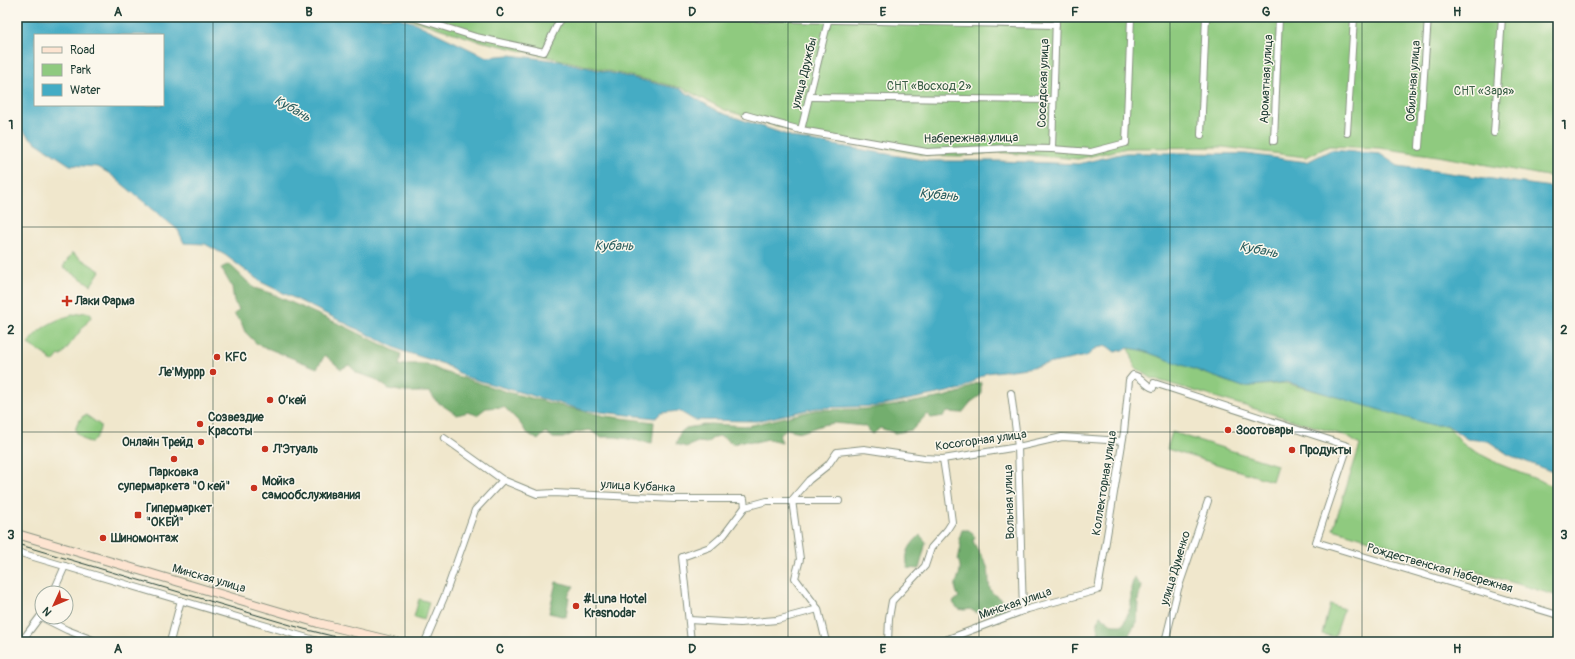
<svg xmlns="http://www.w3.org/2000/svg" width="1575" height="659" font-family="Pangolin,sans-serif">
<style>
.green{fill:#8fca7f;stroke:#57845a}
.forest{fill:#73ae6e;stroke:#497651}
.water{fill:#44acc4;stroke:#32747c;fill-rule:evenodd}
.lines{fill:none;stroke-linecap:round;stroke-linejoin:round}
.street-casing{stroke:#889280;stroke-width:8}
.secondary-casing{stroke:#889280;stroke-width:10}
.street{stroke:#fff;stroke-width:6}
.secondary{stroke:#fde4d1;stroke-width:8}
.tram{stroke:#1f3d34;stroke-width:1}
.grid{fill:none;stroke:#1f3d34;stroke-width:1;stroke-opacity:0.55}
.poi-dot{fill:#c8321e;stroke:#fbf7ec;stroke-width:1.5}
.labels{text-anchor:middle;stroke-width:3;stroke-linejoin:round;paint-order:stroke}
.street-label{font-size:12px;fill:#1f3d34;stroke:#fbf7ec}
.park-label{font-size:12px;fill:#3b6047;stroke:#fbf7ec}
.poi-label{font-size:12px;font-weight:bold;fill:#1f3d34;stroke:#fbf7ec;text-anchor:start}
.water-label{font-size:13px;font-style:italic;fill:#2a5e5f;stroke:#fbf7ec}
.neatline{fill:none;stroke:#1f3d34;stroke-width:1.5}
.grid-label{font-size:13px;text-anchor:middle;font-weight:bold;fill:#1f3d34}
</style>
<rect width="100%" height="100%" fill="#fbf7ec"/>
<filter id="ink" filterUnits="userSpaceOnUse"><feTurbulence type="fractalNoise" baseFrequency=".025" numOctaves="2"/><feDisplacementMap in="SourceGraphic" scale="8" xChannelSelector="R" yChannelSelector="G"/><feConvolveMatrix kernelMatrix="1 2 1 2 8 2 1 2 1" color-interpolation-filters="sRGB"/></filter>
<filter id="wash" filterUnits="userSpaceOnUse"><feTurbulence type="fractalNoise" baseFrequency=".012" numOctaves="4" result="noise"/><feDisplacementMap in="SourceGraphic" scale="16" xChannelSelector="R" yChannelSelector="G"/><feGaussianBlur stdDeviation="0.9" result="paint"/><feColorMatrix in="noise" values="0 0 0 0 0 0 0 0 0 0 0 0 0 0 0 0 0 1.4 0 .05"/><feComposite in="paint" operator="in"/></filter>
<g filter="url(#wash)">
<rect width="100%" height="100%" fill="#f0e7cc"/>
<!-- green -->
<g class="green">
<path d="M404,17h1154v161l-120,-22 -59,-8 -50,-2 -23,11 -83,-10 -96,1 -49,11 -80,-7 -38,4 -35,-1 -127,-23 -73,-22 -43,-22 -206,-48z"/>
<path d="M72,253l28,18 -9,14 -28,-18z"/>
<path d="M86,312l5,2v3l-30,39 -2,-1 -6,7 -4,-2 1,-2 -22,-14c12,-20 36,-28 58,-32z"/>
<path d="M1129,348l12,2 102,37 42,-4 57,15 91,27h14l18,21 34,18 59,24v108l-225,-67 27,-84 -14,-9 -195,-58 -16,-11z"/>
<path d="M86,415l14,10c1,5 -4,14 -8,17 -5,0 -8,-2 -11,-5 -10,-7 -3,-14 2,-21z"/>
<path d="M1172,432l105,33 -5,16 -105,-32z"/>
<path d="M419,599l10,3 -5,18 -10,-3z"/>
<path d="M1330,604l14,5 -9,28 -13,-3z"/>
</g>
<!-- forest -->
<g class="forest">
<path d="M229,264l25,24 16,5 76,34 55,27 -2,12 8,-2h20l14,7 16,5 50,16 55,14 43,10 49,6 -2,21 -36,-6h-16l-10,-7 -13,2 -14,6h-10l-7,-6 -8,8 -12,-8 -6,-9 -16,-16 -18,1 -9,7 -9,-3 -11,3 -21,-14 -6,-9h-25l-16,-3 -14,-10 -18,-6 -8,-8 -8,4 -16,-14 -8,13 -60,-24 -12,-12 -4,-10 -7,-8 5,-5 -5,-7 -2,-15 -11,-19z"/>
<path d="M981,382v13l-10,7 -9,11 -15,-1 -3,4 -13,2 -4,-4 -15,16 -17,3 -15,-5 -7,6 -9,-8 -30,-3 -12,2 -20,7 -16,-3 -7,6 3,7 -14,-3 -13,3 -12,-1 -10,3c-12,-9 -15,-11 -26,-1l-9,-1 -12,5 -10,-3 4,-11 6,-5 24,-4 38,2 68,-16 50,-1 25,-3 52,-9 18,-5 11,-7z"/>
<path d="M962,530h7l6,7 -2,4c3,8 10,15 13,23 7,15 -4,27 16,35v4l5,5 -5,4c-12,-1 -22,5 -32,-3 -8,2 -13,1 -17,-7l6,-5c-10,-16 7,-21 -1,-37l3,-14 -2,-7z"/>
<path d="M920,535l6,7 -7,27 -11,-1c-4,-15 1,-22 12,-33z"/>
<path d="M1134,578l7,8 -3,14 -1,22 -8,12 4,8h-21l-7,-7h-6l-2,-8 3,-12 13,10h10l8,-19v-18z"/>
<path d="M556,582l18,4 -7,11h2l-3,20 -17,-4z"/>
</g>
<!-- water -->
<path class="water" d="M17,17h380l18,6 71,34 24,-2 49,6 121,28 39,23 80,27 129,22h70l80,3 47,-11h65l56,1 61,8 24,-12 49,4 18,12 160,22v286l-49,-19 -21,-14 -21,-2 -20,-14h-14l-30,-8 -116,-35 -44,5 -102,-37 -12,-2 -14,4 -8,-6 -11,2 -9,8 -60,12 -41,5 -24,16 -84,17 -62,2 -59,13 -63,-1 -15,-9 -18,2 -5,5 -73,-8 -117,-33 -22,-13 -42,-13 -141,-69 -36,-27 -20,-11 -21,-1 -6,-13 -68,-56 -12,-7 -28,-2 -35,-23 -18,-16zM35,35h128v70h-128z"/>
</g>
<g filter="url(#ink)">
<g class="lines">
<defs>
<g id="street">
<path d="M412,17l64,20 68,15 17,-35"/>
<path d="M704,17l352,8"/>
<path d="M810,97l243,3"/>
<path d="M746,115l55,15 126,22 83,-4 42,1 39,3 35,-9 5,-126"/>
<path d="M801,130l27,-109"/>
<path d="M1347,133l7,-116"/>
<path d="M1494,133l8,-116"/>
<path d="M1201,135l5,-118"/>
<path d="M1274,141l5,-124"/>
<path d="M1419,147l9,-130"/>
<path d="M1052,149l4,-132"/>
<path d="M1011,393l7,54 5,164"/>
<path d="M444,438l59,42 34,14 17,-1 121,6h69l1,8 22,-6h72"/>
<path d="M17,552l304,90"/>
<path d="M53,593l12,-27"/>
<path d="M41,617l26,13 31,12"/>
<path d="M689,620l51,3 37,-3 41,-11"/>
<path d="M21,642l21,-28"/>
<path d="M170,642l11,-42"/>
<path d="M425,642l20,-47 30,-85 28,-30"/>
<path d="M691,642l-9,-85 28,-10 14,-12 21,-28"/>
<path d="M826,642l-8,-33 -23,-31 5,-19 -8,-59 17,-20 19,-15 9,-13 27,-3 60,9 19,1 75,-12 44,-10 60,4"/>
<path d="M888,642l1,-24 3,-17 33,-35 6,-18 16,-18 5,-8 -4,-31 -5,-32"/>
<path d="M940,642l88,-33 70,-19 26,-158 5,-52 4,-5c10,2 11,10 20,13l1,-5 194,63 -32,96 242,73"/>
<path d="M1165,642l13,-53 30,-88"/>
</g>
<path id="secondary" d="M17,534l301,89 78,19"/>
</defs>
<!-- street casing -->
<use href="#street" class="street-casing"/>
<!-- secondary casing -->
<use href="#secondary" class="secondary-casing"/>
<!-- street -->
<use href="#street" class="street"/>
<!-- secondary -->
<use href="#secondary" class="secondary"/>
<!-- tram -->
<path class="tram" d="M17,544l287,85 52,13"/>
</g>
</g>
<!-- grid -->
<path class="grid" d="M213,17v625M405,17v625M596,17v625M788,17v625M979,17v625M1170,17v625M1362,17v625M17,227h1541M17,432h1541"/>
<!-- markers -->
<g class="poi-dot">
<path d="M65 295h4v4h4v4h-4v4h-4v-4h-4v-4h4z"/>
<circle cx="217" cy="357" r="4"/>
<circle cx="213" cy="372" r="4"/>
<circle cx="270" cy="400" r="4"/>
<circle cx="200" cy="424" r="4"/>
<circle cx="1228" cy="430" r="4"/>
<circle cx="201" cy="442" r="4"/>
<circle cx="265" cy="449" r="4"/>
<circle cx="1292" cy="450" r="4"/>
<circle cx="174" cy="459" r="4"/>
<circle cx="254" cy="488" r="4"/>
<rect x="134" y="511" width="8" height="8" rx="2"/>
<circle cx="103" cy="538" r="4"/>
<circle cx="576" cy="606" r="4"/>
</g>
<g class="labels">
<!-- street labels -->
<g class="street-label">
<text transform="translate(804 73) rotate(-76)" y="4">улица Дружбы</text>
<text transform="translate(1266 79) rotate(-87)" y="4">Ароматная улица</text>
<text transform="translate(1413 81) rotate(-86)" y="4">Обильная улица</text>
<text transform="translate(1043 83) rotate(-88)" y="4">Соседская улица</text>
<text transform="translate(971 138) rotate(-1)" y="4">Набережная улица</text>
<text transform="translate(981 440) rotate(-8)" y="4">Косогорная улица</text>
<text transform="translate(1104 483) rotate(-81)" y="4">Коллекторная улица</text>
<text transform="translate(638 486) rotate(3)" y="4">улица Кубанка</text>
<text transform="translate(1009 502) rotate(-92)" y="4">Вольная улица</text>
<text transform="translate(1175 568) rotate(-73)" y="4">улица Думенко</text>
<text transform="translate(1440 568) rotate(16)" y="4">Рождественская Набережная</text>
<text transform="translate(209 578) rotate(16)" y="4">Минская улица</text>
<text transform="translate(1015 603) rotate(-19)" y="4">Минская улица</text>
</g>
<!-- park labels -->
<g class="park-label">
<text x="929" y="90">СНТ «Восход 2»</text>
<text x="1484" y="95">СНТ «Заря»</text>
</g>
<!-- poi labels -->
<g class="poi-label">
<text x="75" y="305">Лаки Фарма</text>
<text x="225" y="361">KFC</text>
<text x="205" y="376" text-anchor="end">Ле'Муррр</text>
<text x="278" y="404">О’кей</text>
<text x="208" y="421">Созвездие<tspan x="208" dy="14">Красоты</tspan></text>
<text x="1236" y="434">Зоотовары</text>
<text x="193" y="446" text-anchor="end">Онлайн Трейд</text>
<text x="273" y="453">Л'Этуаль</text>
<text x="1300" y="454">Продукты</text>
<text x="174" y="476" text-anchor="middle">Парковка<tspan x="174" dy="14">супермаркета "О кей"</tspan></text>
<text x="262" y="485">Мойка<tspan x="262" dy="14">самообслуживания</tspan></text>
<text x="146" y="512">Гипермаркет<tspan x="146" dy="14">"ОКЕЙ"</tspan></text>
<text x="111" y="542">Шиномонтаж</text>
<text x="584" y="603">#Luna Hotel<tspan x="584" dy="14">Krasnodar</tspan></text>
</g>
<!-- water labels -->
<g class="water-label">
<text transform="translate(293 108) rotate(30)" y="5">Кубань</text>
<text transform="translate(939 194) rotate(5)" y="5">Кубань</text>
<text x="614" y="250">Кубань</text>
<text transform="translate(1259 249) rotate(11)" y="5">Кубань</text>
</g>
</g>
<!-- margin -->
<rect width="1575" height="659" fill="none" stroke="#fbf7ec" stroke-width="44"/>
<!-- legend -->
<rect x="34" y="34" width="130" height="72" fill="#fbf7ec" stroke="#a3ada2"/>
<rect x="42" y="47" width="20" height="6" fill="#fde4d1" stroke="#a3ada2"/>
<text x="70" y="54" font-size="12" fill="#1f3d34">Road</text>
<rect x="42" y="64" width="20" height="12" fill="#8fca7f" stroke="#a3ada2"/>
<text x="70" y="74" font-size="12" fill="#1f3d34">Park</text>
<rect x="42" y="84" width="20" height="12" fill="#44acc4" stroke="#a3ada2"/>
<text x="70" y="94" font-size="12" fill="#1f3d34">Water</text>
<!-- north arrow -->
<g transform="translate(54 605) rotate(226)"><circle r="19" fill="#fbf7ec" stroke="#a3ada2"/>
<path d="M0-3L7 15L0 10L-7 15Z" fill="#c8321e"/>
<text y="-6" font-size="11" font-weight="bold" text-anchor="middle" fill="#1f3d34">N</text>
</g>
<rect x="22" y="22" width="1531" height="615" class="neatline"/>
<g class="grid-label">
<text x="118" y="16">A</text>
<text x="309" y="16">B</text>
<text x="500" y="16">C</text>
<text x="692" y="16">D</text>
<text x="883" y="16">E</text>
<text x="1075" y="16">F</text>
<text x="1266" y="16">G</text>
<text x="1457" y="16">H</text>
<text x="11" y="129">1</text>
<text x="1564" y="129">1</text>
<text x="11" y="334">2</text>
<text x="1564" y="334">2</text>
<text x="11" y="539">3</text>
<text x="1564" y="539">3</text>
<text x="118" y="653">A</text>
<text x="309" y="653">B</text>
<text x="500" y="653">C</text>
<text x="692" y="653">D</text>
<text x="883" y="653">E</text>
<text x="1075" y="653">F</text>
<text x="1266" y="653">G</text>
<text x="1457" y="653">H</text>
</g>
</svg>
